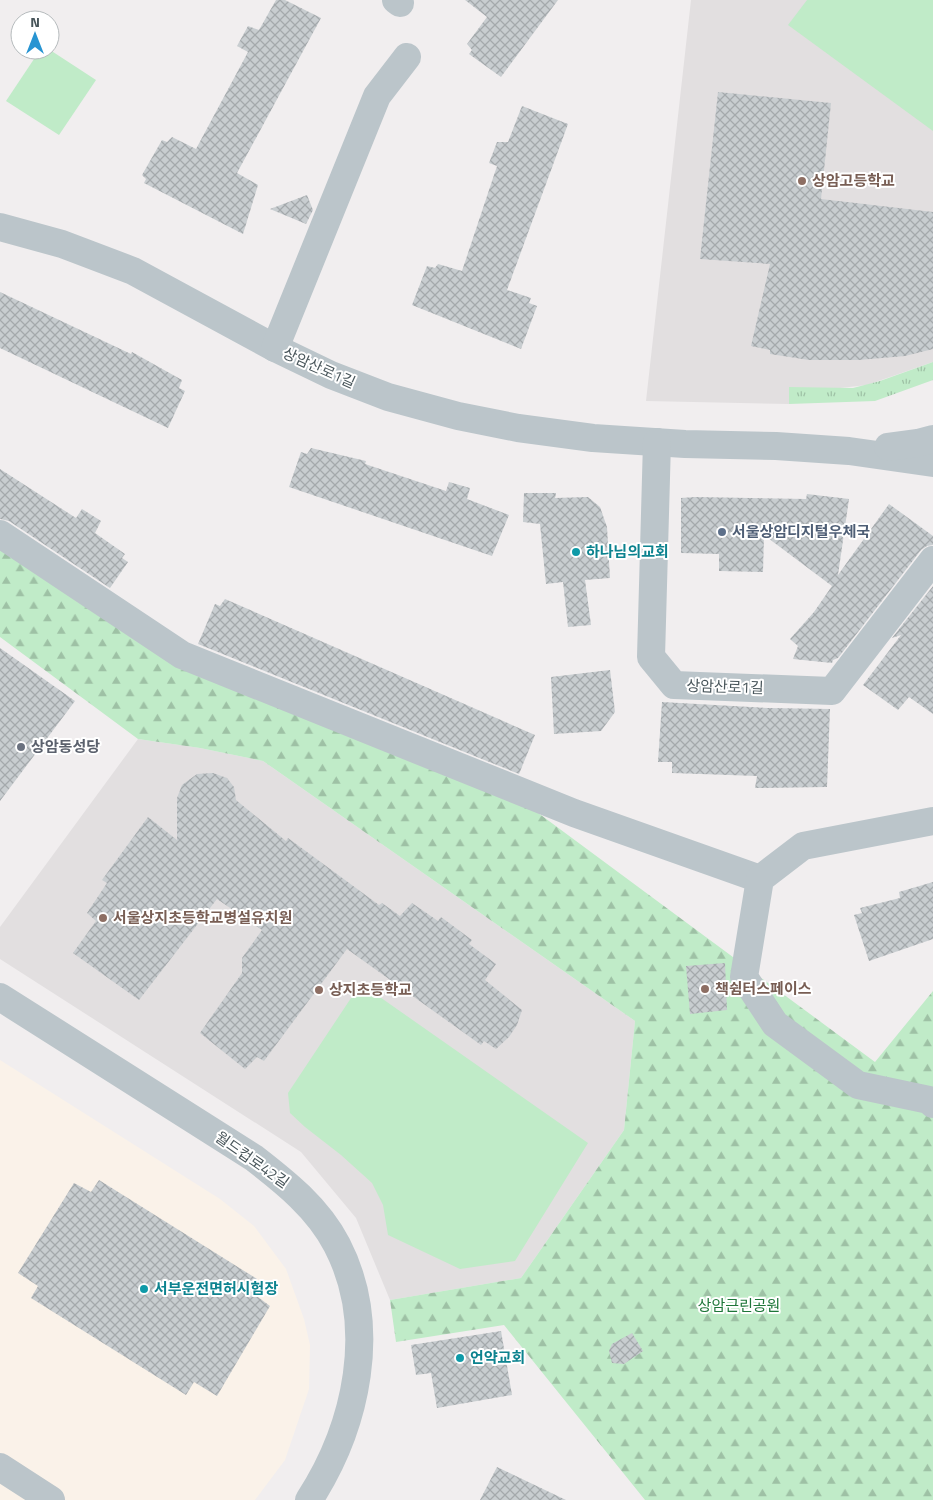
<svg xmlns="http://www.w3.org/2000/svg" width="933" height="1500" font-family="'Titillium Web','Noto Sans KR',sans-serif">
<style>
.commercial{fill:#faf2e9}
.education{fill:#e2dfe0}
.grass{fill:url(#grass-tufts)}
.forest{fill:url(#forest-firs)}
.green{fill:#c0ebc8}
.building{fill:url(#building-cross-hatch)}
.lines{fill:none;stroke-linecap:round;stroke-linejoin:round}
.minor{stroke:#bbc5ca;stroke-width:28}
.education-dot{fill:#8d6e63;stroke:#fff;stroke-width:2}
.service-dot{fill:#5c6f8a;stroke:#fff;stroke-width:2}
.culture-dot{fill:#0f9aa8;stroke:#fff;stroke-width:2}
.worship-dot{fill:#6b7280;stroke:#fff;stroke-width:2}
.labels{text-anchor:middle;stroke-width:4;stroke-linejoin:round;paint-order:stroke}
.education-label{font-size:15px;font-weight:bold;fill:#785e54;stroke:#fff;text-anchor:start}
.street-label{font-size:15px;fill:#48555a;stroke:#fff}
.service-label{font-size:15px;font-weight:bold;fill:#4e5e75;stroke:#fff;text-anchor:start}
.culture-label{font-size:15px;font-weight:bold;fill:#0d838f;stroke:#fff;text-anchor:start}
.worship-label{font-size:15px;font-weight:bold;fill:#5b616d;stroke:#fff;text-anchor:start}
.park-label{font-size:15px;fill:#1e7639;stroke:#fff}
</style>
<defs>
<pattern id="grass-tufts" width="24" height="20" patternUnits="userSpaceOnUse" patternTransform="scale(1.25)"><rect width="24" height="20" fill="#c0ebc8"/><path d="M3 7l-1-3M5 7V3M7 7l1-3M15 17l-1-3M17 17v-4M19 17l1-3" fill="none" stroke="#9ec1a5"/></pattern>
<pattern id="forest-firs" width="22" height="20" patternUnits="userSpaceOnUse" patternTransform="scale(1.25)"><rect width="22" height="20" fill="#c0ebc8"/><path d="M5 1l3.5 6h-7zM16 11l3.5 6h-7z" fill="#9ec1a5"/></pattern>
<pattern id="building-cross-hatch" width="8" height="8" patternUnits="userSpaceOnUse" patternTransform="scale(1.25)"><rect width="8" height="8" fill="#c8cdd0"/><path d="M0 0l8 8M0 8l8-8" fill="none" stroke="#a4a9ac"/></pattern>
</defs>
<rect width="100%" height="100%" fill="#f1eeef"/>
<!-- commercial -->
<path class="commercial" d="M0,1060l220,139 34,27 32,43 18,50 6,26 -1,44 -24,71 -30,40h-255z"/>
<!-- education -->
<g class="education">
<path d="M691,0h242v362l-66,23 -27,3h-51v16l-143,-3z"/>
<path d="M138,739l62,9 63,13 372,260 -11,109 -103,148 -131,22 -34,-82 -55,-66 -301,-193v-32z"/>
</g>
<!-- grass -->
<path class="grass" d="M933,362v18l-58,21 -86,3v-17l64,1 27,-7z"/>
<!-- forest -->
<path class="forest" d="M0,546l115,71 411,187 349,258 58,-71v509h-288l-141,-175 -108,17 -6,-42 131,-22 103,-148 11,-109 -372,-260 -63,-13 -62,-9 -138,-102z"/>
<!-- green -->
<g class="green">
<path d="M807,0h126v131l-145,-106z"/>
<path d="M40,50h10l46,30 -37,55 -53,-34z"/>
<path d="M367,988l221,155 -73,118 -55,8 -72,-34 -5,-30 -11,-22 -31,-28 -36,-28 -15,-14 -2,-20 67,-101z"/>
</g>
<!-- building -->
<g class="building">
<path d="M276,0h9l36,18 -84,155 21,12 -15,49 -99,-51 2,-4 -4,-4 20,-35 5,2 5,-5 24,12 52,-97 -11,-6 11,-20 11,4z"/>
<path d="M465,0h93l-57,77 -32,-23 3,-4 -5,-6 20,-27z"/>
<path d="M718,92l113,11 -10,96 112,13v137l-28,7 -46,4h-50l-39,-6v-4l-19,-4 19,-82 -70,-5z"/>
<path d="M522,106l46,18 -61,166 24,8 -2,5 8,3 -16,43 -109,-44 15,-39 8,2 3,-4 24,7 35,-105 -8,-3 8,-21h11z"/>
<path d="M307,195l6,15 -7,14 -36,-15z"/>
<path d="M0,292l131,62 1,-2 50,28 -3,8 6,3 -17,37 -168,-80z"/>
<path d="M311,448l55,13 -1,3 81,27 3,-9 21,6 -3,11 42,16 -17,41 -203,-69 12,-35 6,2z"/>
<path d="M0,469l76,49 6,-9 19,12 -6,12 30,21 -3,4 6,4 -18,26 -101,-67 -9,-2z"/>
<path d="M524,493h32l-1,5 33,-1 12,10 7,20 3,51 -25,2 6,45 -23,2 -5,-45 -17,2 -6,-60 -17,-2z"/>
<path d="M807,494l42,5 -11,76 51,-71 44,32v9l-6,1 -6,4 -83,108 -5,2 -1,3 -39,-4 5,-13 -8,-7 24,-27 18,-26 -68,-51 -1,37 -44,-1v-17l-38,-1v-55l14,-1 111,2z"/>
<path d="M933,586v128l-24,-17 -11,13 -35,-25 38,-50 -9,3z"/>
<path d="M225,599l310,136 -16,39 -321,-130 17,-40 5,2z"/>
<path d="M0,648l75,53 -75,100z"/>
<path d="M610,670l5,42 -14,19 -47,3 -3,-57z"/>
<path d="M662,702l106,6 62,1 -3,78 -72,1 2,-12 -85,-3v-11h-14z"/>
<path d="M213,773l14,5 7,9 2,13 50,41 2,-3 91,67 3,-2 18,13 12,-13 26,18 3,-4 31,23 -3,4 27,20 -11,16 37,30 -5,15 -8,12 -13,12 -12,-8 -3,4 -134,-96 -83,112 -7,-4 -12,12 -45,-36 42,-60v-15l20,-28 -45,-31 -78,101 -66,-47 23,-32 -9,-8 20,-30 -5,-3 46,-63 29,23v-42l5,-13 15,-11z"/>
<path d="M933,882v57l-64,22 -15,-46 8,-2 -2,-5 40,-10 -1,-6z"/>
<path d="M725,963l2,47 -37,4 -4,-48z"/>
<path d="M99,1180l158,99 -7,12 20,15 -53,90 -23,-14 -8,13 -155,-97 7,-12 -20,-13 56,-90 17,9z"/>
<path d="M501,1331l11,64 -75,13 -6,-35 -15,2 -5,-30z"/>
<path d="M632,1333l11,18 -19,13 -12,-1 -3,-12 3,-7z"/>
<path d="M497,1467l69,33h-86z"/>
</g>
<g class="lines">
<!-- minor -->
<g class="minor">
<path d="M396,0l4,3"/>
<path d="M0,227l62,17 71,27 142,77 56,27 57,22 70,19 60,12 75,10 92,6 91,2 73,5 84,12"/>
<path d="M275,348l102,-252 30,-39"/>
<path d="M657,442l-6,215 23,28 158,6 101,-131"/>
<path d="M888,447l30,-4 15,-4"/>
<path d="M0,534l182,121 392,158 186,66"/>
<path d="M933,821l-130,25 -43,33 -16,98 31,47 83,61 71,15 4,4"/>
<path d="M0,997l254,161c31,24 64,50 83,87 42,81 20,181 -28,255"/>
<path d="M0,1467l51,33"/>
</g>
</g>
<!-- markers -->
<g class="education-dot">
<circle cx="802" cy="181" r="5"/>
<circle cx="103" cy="918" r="5"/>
<circle cx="705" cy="989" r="5"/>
<circle cx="319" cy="990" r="5"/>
</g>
<circle class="service-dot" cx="722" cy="532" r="5"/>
<g class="culture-dot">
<circle cx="576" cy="552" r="5"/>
<circle cx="144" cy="1289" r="5"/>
<circle cx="460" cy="1358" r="5"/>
</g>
<circle class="worship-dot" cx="21" cy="747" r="5"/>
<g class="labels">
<!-- education labels -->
<g class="education-label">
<text x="812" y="186">상암고등학교</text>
<text x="113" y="923">서울상지초등학교병설유치원</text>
<text x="715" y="994">책쉼터스페이스</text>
<text x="329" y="995">상지초등학교</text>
</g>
<!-- street labels -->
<g class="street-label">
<text transform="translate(319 368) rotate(24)" y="5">상암산로1길</text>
<text transform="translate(725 687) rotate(2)" y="5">상암산로1길</text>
<text transform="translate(252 1160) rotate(35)" y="5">월드컵로42길</text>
</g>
<!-- service labels -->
<g class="service-label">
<text x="732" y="537">서울상암디지털우체국</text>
</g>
<!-- culture labels -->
<g class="culture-label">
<text x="586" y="557">하나님의교회</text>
<text x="154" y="1294">서부운전면허시험장</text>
<text x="470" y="1363">언약교회</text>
</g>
<!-- worship labels -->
<g class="worship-label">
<text x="31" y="752">상암동성당</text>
</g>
<!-- park labels -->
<g class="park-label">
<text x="739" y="1311">상암근린공원</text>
</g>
</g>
<!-- north arrow -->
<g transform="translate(35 35)"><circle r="24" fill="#ffffff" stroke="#b6bbbd"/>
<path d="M0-4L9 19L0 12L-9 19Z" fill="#2794d2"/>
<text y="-8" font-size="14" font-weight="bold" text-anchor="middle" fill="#48555a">N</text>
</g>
</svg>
